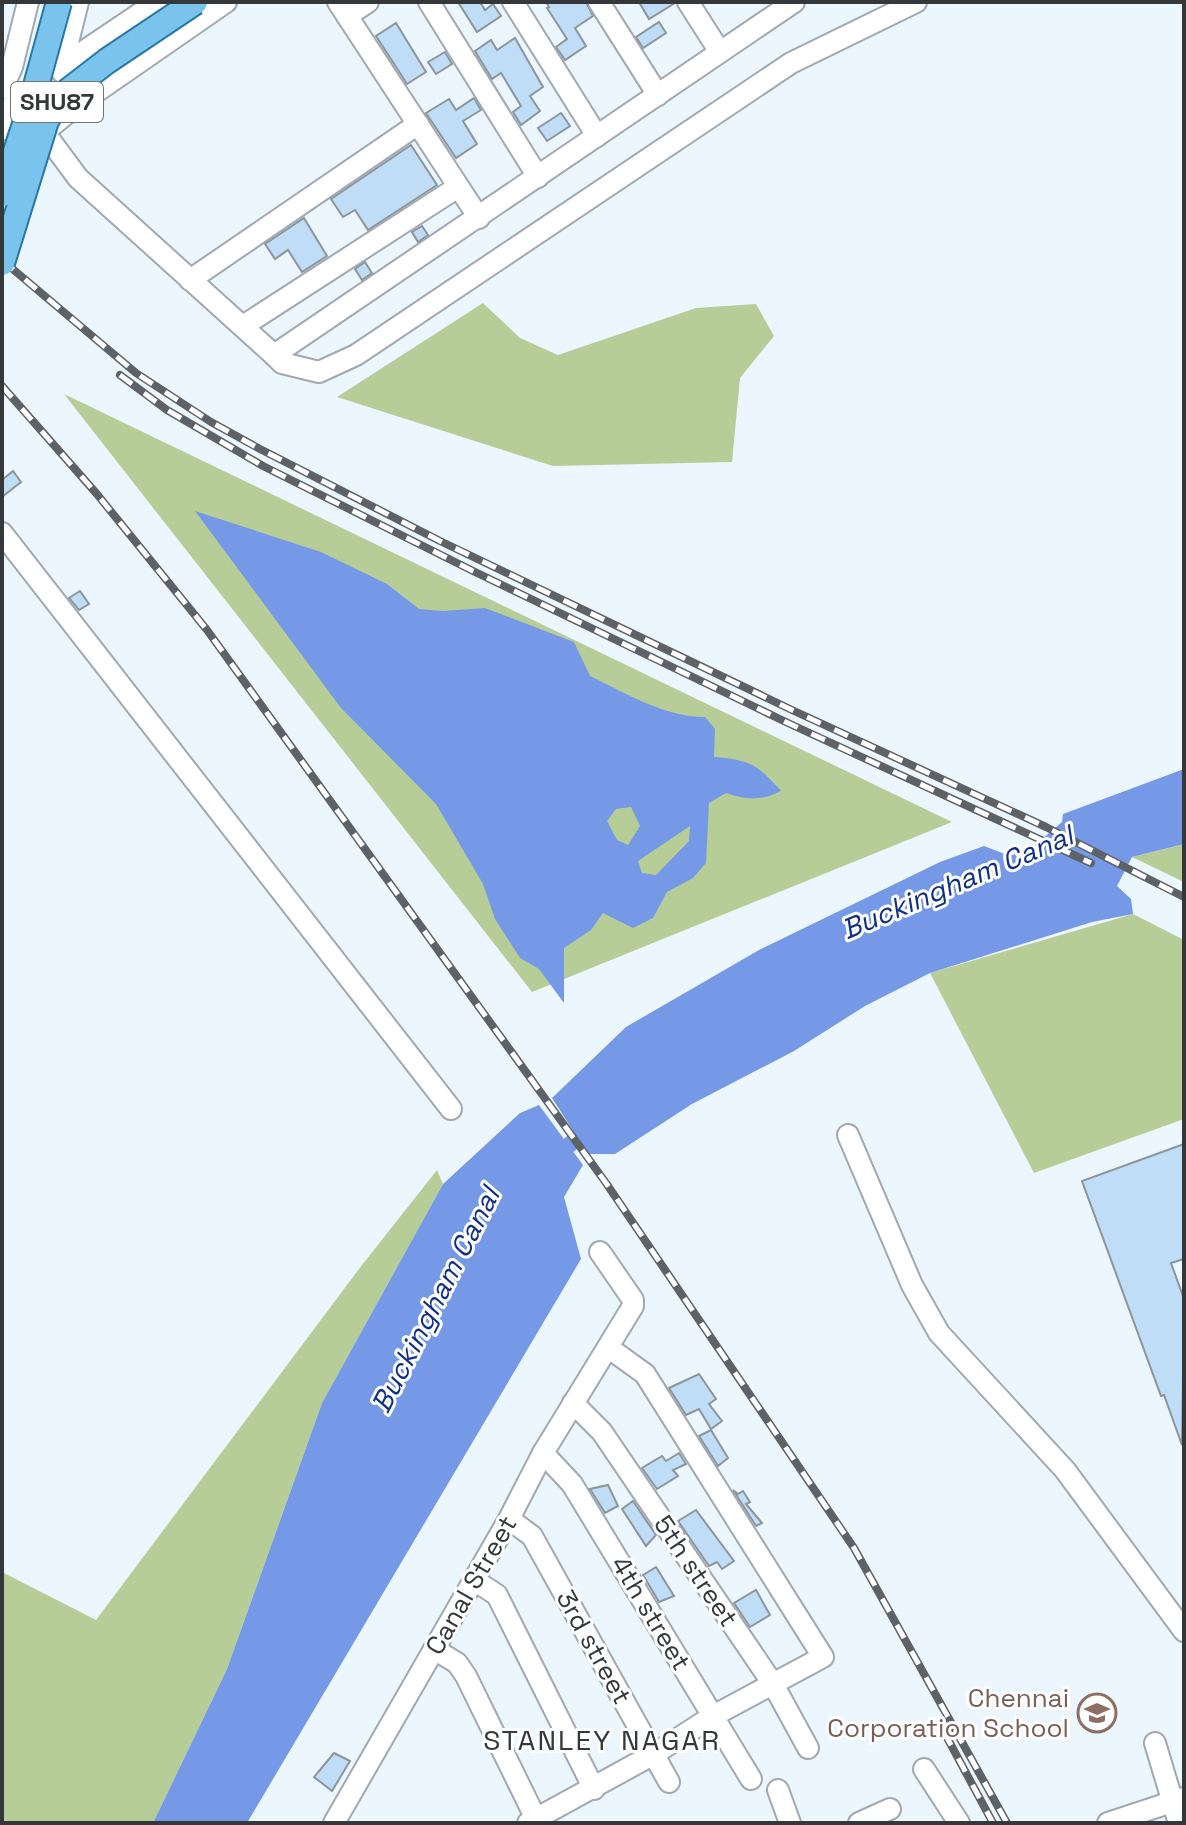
<svg xmlns="http://www.w3.org/2000/svg" width="1186" height="1825" font-family="'Space Grotesk',sans-serif">
<style>
.green{fill:#b7cd97}
.water{fill:#7599e6;fill-rule:evenodd}
.lines{fill:none;stroke-linecap:round;stroke-linejoin:round}
.canal{stroke:#7599e6;stroke-width:16}
.building{fill:#bfddf7;stroke:#8c959c;stroke-width:2}
.minor-casing{stroke:#a0a9b1;stroke-width:24}
.minor{stroke:#fff;stroke-width:20}
.rail-casing{stroke:#5d6266;stroke-width:8}
.rail{stroke:#fff;stroke-width:5;stroke-dasharray:15;stroke-linecap:butt}
.major-bridge-casing{stroke:#2878a6;stroke-width:28;stroke-linecap:butt}
.major-bridge{stroke:#7ac3ec;stroke-width:24}
.labels{text-anchor:middle;stroke-width:6;stroke-linejoin:round;paint-order:stroke}
.shield{fill:#fff;stroke:#717476;stroke-width:2}
.shield-label{font-size:24px;font-weight:bold;fill:#34383b}
.street-label{font-size:26px;fill:#34383b;stroke:#fff}
.education-label{font-size:26px;fill:#785e54;stroke:#fff;text-anchor:end}
.water-label{font-size:28px;font-style:italic;fill:#103087;stroke:#fff}
.neighbourhood-label{font-size:28px;letter-spacing:2px;fill:#34383b;stroke:#fff}
</style>
<rect width="100%" height="100%" fill="#ecf6fe"/>
<!-- green -->
<g class="green">
<path d="M483,303l37,35 38,17 138,-47 60,-4 18,32 -34,42 -8,84 -179,4 -216,-69z"/>
<path d="M64,394l888,428 -420,170z"/>
<path d="M1184,844v38l-52,-25z"/>
<path d="M1133,914l51,26v179l-150,54 -104,-200z"/>
<path d="M437,1170l6,14 -121,219 -95,266 -74,154h-151v-251l94,48 266,-355z"/>
</g>
<!-- water -->
<g class="water">
<path d="M195,511l126,41 66,32 32,25 24,2 42,-3 89,34 16,34c35,17 75,41 115,41l10,12 -1,28c36,3 43,7 67,34 -19,10 -35,9 -55,2l-17,10 -3,60 -13,15 -26,14 -14,26 -20,10 -30,-15 -12,17 -27,18v55l-25,-34 -19,-11 -25,-39 -12,-35 -47,-80 -95,-96zM631,807l9,19 -12,19 -11,-5 -10,-19 9,-12zM690,826l-1,15 -33,34 -14,-2 -4,-12z"/>
<path d="M1184,769v75l-52,13 -15,29 14,13 2,15 -41,8 -162,51 -65,33 -71,45 -102,53 -77,50h-27l-36,-56 74,-71 133,-77 181,-88 44,-16 26,10 23,-9 29,-25 1,-8z"/>
<path d="M539,1105l44,60 -19,32 17,62 -334,564h-94l74,-154 95,-266 121,-219 77,-71z"/>
</g>
<g class="lines">
<!-- canal -->
<path class="canal" d="M553,1160l39,-36"/>
</g>
<!-- building -->
<g class="building">
<path d="M458,2h22l5,8 8,-6 8,12 -24,16z"/>
<path d="M546,2h40l7,14 -18,12 11,18 -21,14 -9,-13 11,-8 -20,-31 2,-1z"/>
<path d="M639,2h36v1l-26,16z"/>
<path d="M659,22l7,11 -23,15 -7,-11z"/>
<path d="M396,23l30,49 -19,12 -31,-48z"/>
<path d="M515,38l28,49 -13,9 10,15 -19,14 -8,-13 8,-6 -20,-33 -9,6 -17,-28 16,-11 6,10z"/>
<path d="M445,52l7,12 -16,10 -8,-12z"/>
<path d="M474,98l7,12 -18,11 14,23 -21,14 -30,-45 23,-14 7,11z"/>
<path d="M561,113l9,13 -23,15 -9,-13z"/>
<path d="M411,145l26,40 -69,45 -13,-20 -12,7 -12,-18z"/>
<path d="M304,218l23,38 -25,16 -14,-22 -13,9 -10,-15z"/>
<path d="M422,226l6,9 -10,7 -6,-10z"/>
<path d="M365,262l7,11 -10,7 -7,-11z"/>
<path d="M13,471l8,11 -19,15v-17z"/>
<path d="M80,591l9,13 -10,6 -10,-12z"/>
<path d="M1184,1144v115l-13,4 13,36 -2,146 -18,-50 -3,1 -79,-215z"/>
<path d="M699,1374l17,25 -7,5 13,17 -11,8 -12,-20 -13,6 -17,-27z"/>
<path d="M711,1430l17,28 -10,8 -19,-30z"/>
<path d="M679,1453l7,11 -13,6 5,6 -21,13 -15,-21 20,-12 4,5z"/>
<path d="M608,1485l10,21 -13,7 -15,-24z"/>
<path d="M733,1490l5,4 5,-3 7,11 -4,2 16,19 -6,3z"/>
<path d="M633,1501l23,34 -10,11 -24,-37z"/>
<path d="M696,1510l38,51 -12,8 -5,-7 -8,4 -31,-45z"/>
<path d="M656,1567l18,29 -15,6 -16,-27z"/>
<path d="M756,1590l14,25 -20,12 -16,-24z"/>
<path d="M334,1753l16,8 -18,30 -18,-14z"/>
</g>
<g class="lines">
<defs>
<g id="minor">
<path d="M338,2l141,216"/>
<path d="M429,2l109,175"/>
<path d="M513,2l84,134"/>
<path d="M599,2l59,93"/>
<path d="M688,2l32,50"/>
<path d="M347,16l21,-14"/>
<path d="M62,66l16,-64"/>
<path d="M62,72v-6l95,-64"/>
<path d="M2,89l10,-22 16,-65"/>
<path d="M2,116l22,-22 17,-10"/>
<path d="M2,129l42,3 32,-26 150,-104"/>
<path d="M44,132l34,46 196,177 8,8 37,9 37,-17 435,-292 125,-61"/>
<path d="M190,280l228,-156"/>
<path d="M243,326l215,-139"/>
<path d="M274,355l520,-353"/>
<path d="M2,533l449,576"/>
<path d="M848,1135l64,150 27,48 126,137 119,161"/>
<path d="M573,1403l29,29 171,252 35,64"/>
<path d="M543,1453l29,31 179,295"/>
<path d="M509,1519l23,17 137,246"/>
<path d="M474,1580l23,15 97,194"/>
<path d="M434,1649l23,14 9,13 70,143"/>
<path d="M1155,1743l24,80"/>
<path d="M924,1769l35,54"/>
<path d="M778,1790l12,33"/>
<path d="M334,1823l175,-304 34,-66 90,-147v-6l-33,-48"/>
<path d="M528,1823l126,-69 59,-38 110,-59 -178,-283 -36,-26"/>
<path d="M859,1823l31,-14"/>
<path d="M1108,1823l76,-25"/>
</g>
</defs>
<!-- minor casing -->
<use href="#minor" class="minor-casing"/>
<!-- minor -->
<use href="#minor" class="minor"/>
<defs>
<g id="rail">
<path d="M2,260l134,113 75,49 49,27 180,92 352,169 254,117 138,70"/>
<path d="M120,375l47,35 96,56 208,104 317,153 303,140"/>
<path d="M2,386l94,107 111,137 399,553 248,365 153,275"/>
<path d="M944,1732l49,91"/>
</g>
</defs>
<!-- rail casing -->
<use href="#rail" class="rail-casing"/>
<!-- rail -->
<use href="#rail" class="rail"/>
<defs>
<g id="major-bridge">
<path d="M2,194l26,-79 31,-113"/>
<path d="M2,263l44,-142 13,-23 48,-37 88,-59"/>
</g>
</defs>
<!-- major-bridge casing -->
<use href="#major-bridge" class="major-bridge-casing"/>
<!-- major-bridge -->
<use href="#major-bridge" class="major-bridge"/>
</g>
<!-- icons -->
<defs>
<symbol id="school-ring" viewBox="-11 -11 22 22"><circle r="9.5" fill="#fff" stroke="#8d6e63" stroke-width="1.5"/><path d="M0-5L7-2L0 1L-7-2ZM-4 1L0 2.5L4 1V4Q0 6-4 4Z" fill="#8d6e63"/></symbol>
</defs>
<g fill-rule="evenodd">
<use href="#school-ring" x="1075" y="1691" width="44" height="44"/>
</g>
<g class="labels">
<!-- shield labels -->
<rect class="shield" x="11" y="82" width="92" height="40" rx="6"/>
<g class="shield-label">
<text x="57" y="110">SHU87</text>
</g>
<!-- street labels -->
<g class="street-label">
<text transform="translate(696 1571) rotate(56)" y="9">5th street</text>
<text transform="translate(471 1585) rotate(-60)" y="9">Canal Street</text>
<text transform="translate(651 1613) rotate(59)" y="9">4th street</text>
<text transform="translate(594 1647) rotate(61)" y="9">3rd street</text>
</g>
<!-- education labels -->
<g class="education-label">
<text x="1069" y="1707">Chennai<tspan x="1069" dy="30">Corporation School</tspan></text>
</g>
<!-- water labels -->
<g class="water-label">
<text transform="translate(957 882) rotate(-23)" y="10">Buckingham Canal</text>
<text transform="translate(435 1300) rotate(-63)" y="10">Buckingham Canal</text>
</g>
<!-- neighbourhood labels -->
<g class="neighbourhood-label">
<text x="602" y="1750">STANLEY NAGAR</text>
</g>
</g>
<!-- border -->
<rect width="1186" height="1825" fill="none" stroke="#34383b" stroke-width="8"/>
</svg>
